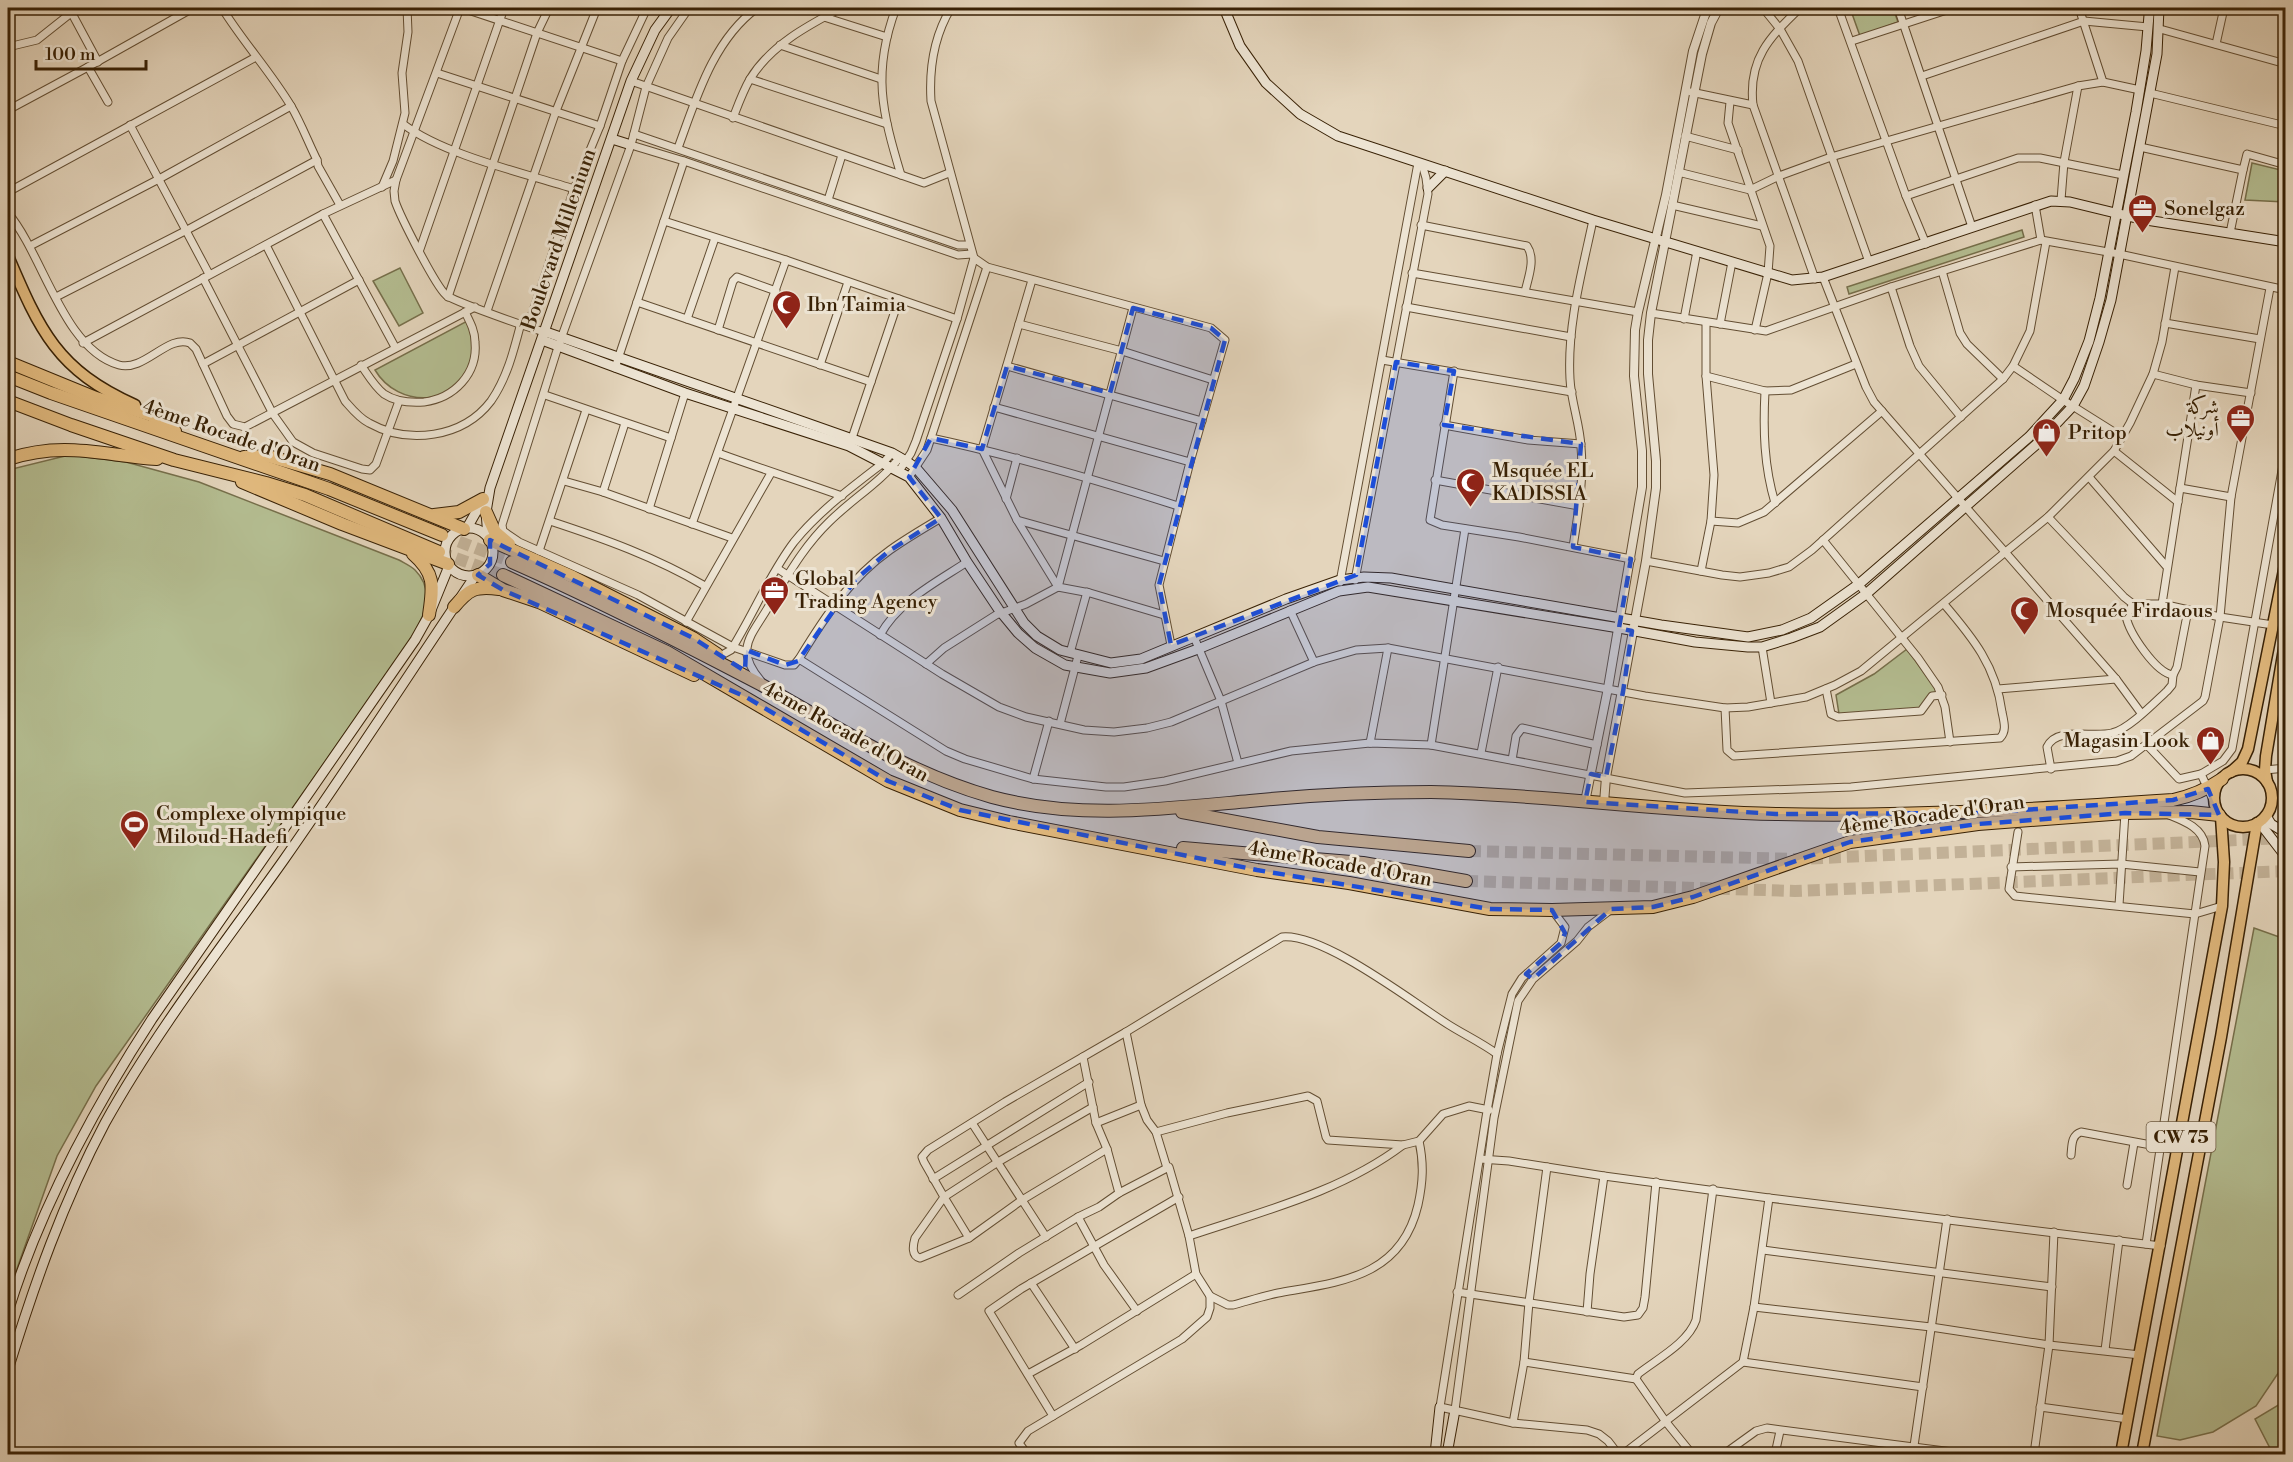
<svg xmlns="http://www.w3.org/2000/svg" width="2293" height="1462" font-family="'Libre Bodoni',Amiri,serif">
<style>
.green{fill:#b4bd91;stroke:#766f4b;stroke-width:1.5}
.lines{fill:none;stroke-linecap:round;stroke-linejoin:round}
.motorway-tunnel{stroke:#c2b197;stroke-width:12;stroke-dasharray:12 6;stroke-linecap:butt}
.minor-casing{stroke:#634e33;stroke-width:9}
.tertiary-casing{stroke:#634e33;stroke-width:10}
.secondary-casing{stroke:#382105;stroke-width:11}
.primary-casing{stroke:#382105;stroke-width:13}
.trunk-casing{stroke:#382105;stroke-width:13}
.motorway-casing{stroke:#382105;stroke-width:14}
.minor{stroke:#ede4d3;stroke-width:7}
.tertiary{stroke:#ede4d3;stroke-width:8}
.secondary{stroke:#ede4d3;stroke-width:9}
.primary{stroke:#e2ba7e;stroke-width:10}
.trunk{stroke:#e2ba7e;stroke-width:10}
.motorway{stroke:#e2ba7e;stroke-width:12}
.marked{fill:#1d4ed8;fill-opacity:0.2;stroke:#1d4ed8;stroke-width:4.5;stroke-dasharray:12 8;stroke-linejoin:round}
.labels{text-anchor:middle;stroke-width:6;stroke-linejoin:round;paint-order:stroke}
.shield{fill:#ede4d3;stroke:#6e5c43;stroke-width:1.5}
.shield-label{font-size:18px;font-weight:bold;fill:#382105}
.poi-label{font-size:20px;fill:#382105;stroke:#ede4d3;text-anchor:start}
.street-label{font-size:20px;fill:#382105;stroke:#ede4d3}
</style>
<rect width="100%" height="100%" fill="#e4d5bc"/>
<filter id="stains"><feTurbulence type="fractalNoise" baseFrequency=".00333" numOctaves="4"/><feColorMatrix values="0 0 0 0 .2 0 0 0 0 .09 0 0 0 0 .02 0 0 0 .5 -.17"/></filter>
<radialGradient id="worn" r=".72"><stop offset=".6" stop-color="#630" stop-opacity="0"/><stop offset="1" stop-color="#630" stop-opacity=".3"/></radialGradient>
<!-- green -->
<g class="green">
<path d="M1850,8h43l5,14 -38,14z"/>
<path d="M2252,163l33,8v31l-40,-2z"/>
<path d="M2022,230l2,7 -175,57 -2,-7z"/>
<path d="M400,268l23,45 -24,13 -26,-45z"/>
<path d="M469,320c3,12 6,29 3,41 -13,47 -74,48 -97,9z"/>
<path d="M69,455l57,7 73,20 200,78c5,3 12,6 16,10 31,31 -9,74 -26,101l-293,415 -39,70 -49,138v-824z"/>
<path d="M1907,649l26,36 5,10 -13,14 -86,5 -3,-19 38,-21z"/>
<path d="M2254,928l31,11v424l-29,43 -43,26 -33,8 -23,-4z"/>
<path d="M2285,1401v53h-12l-18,-35z"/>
</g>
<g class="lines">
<!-- motorway-tunnel -->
<g class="motorway-tunnel">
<path d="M442,535l70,27"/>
<path d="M439,552l64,23"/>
<path d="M1469,851l328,8 489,-21"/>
<path d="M1466,881l329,10 491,-20"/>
</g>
<defs>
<g id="minor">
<path d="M69,8l29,54"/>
<path d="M222,8c21,34 48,63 69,98 10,17 17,36 26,54l1,6 22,39"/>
<path d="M460,8l-64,172 -2,11 1,10c5,15 40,84 51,94 5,5 90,36 100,37"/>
<path d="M462,8l160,53"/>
<path d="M689,8l-21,30 -22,49 -15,58 -73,202 -56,178 1,6 16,11 119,53 95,52 52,18h9l5,-6 147,92 19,8 68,20 73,8h18l41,-6 126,-30 79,-8 61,2 254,48 166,-6 266,-26 14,-5 72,-55 2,-4 15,-80 11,-120 39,-209"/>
<path d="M896,8c-24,64 -14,104 5,167"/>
<path d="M951,8c-17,28 -22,60 -20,93l43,157 13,9 224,61 14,12 -35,122"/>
<path d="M1763,8l17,21 18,32 71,201"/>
<path d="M1800,8c-31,30 -52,51 -47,97l62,174"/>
<path d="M1838,8l68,188 20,48"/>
<path d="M1898,8l74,219"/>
<path d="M2079,8l24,74"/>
<path d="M824,17l63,20"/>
<path d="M2160,29l126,35"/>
<path d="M1852,41l101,-33"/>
<path d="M2216,44l8,-36"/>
<path d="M780,45l101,34"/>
<path d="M8,47l29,-7 34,-27"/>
<path d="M88,67l20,35"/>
<path d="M437,73l163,53"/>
<path d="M1922,76l162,-55 64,6"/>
<path d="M750,79l137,45"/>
<path d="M631,81l293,102 25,-10"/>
<path d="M1691,92l62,13"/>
<path d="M2150,93l136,33"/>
<path d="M1730,102l-2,21 42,123 -2,27 -13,57"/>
<path d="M8,110l80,-43 105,-59"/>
<path d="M733,118c5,-13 10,-27 17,-39 21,-34 57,-53 91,-71"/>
<path d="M403,124c41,31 121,49 171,65"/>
<path d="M130,125l79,149"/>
<path d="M634,134l324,111h11"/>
<path d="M1685,136l53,14"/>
<path d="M631,145l53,16 274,94 14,-1"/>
<path d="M2140,147l103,23 4,-16 39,11"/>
<path d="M678,148c18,-49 35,-108 79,-140"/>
<path d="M1678,172l72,18 29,-14 52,-19 247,-71 25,-4 37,8"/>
<path d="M382,187l11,-26 12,-48 -3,-40 6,-41 -1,-24"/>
<path d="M8,192l248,-135"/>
<path d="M1906,196l112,-38h22l83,17"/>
<path d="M828,200l14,-45"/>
<path d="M2061,200l3,-38 14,-76"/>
<path d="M1672,205l90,21"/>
<path d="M2035,205l6,35"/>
<path d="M8,213c36,43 55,136 111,152 25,7 49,-31 71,-22l6,6 31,67 6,8 12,3 230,-120"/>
<path d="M323,214l72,133"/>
<path d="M664,221l122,39 171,59"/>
<path d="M1421,225l106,21c9,13 1,32 -2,46"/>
<path d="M2230,233l13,-63"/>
<path d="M266,245l79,156c7,8 14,17 24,22 39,22 94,15 122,-22 16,-23 23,-51 30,-78"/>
<path d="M30,246l129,-67 132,-73"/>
<path d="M420,249l84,-241"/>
<path d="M1942,271l18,62 7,11 36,35"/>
<path d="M1412,273l226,39"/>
<path d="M1823,277l43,110 8,15 242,277 25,34"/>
<path d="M203,278l70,136 20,28 20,11 49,16 8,1 6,-6 23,-63"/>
<path d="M1032,280l-50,169 35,71 41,67"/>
<path d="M1891,287l19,59 9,20 42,51"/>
<path d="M56,297l131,-67 130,-70"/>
<path d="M448,297l89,-264 12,-25"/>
<path d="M637,302l234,80"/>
<path d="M1406,307l165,30"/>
<path d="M487,311l69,-200 41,-103"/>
<path d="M1651,313l115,18 125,-44 150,-47 78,14 167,36"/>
<path d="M687,319l28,-81"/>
<path d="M1684,319l13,-68"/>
<path d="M2165,323l95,16"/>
<path d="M1019,324l103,27 91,29"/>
<path d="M1720,324l12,-62"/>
<path d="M528,326l46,-137 26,-63 22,-65 25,-53"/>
<path d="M718,330l15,-49 4,-4 39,14"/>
<path d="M83,343l240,-129 73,-34"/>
<path d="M1382,360l190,32"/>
<path d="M203,364l156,-84"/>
<path d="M361,365c7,10 13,21 23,29 12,8 26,9 40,8 30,-4 54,-28 51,-60 0,-11 -5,-20 -10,-30"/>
<path d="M820,365l28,-83"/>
<path d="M1007,366l195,55"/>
<path d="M2013,366l50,34 59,37"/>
<path d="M615,368l69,-207"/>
<path d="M1454,371l-24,149 12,5 77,12 112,22"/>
<path d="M2153,374l43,11 55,8"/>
<path d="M1706,376l59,15 26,-1 65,-26"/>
<path d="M1765,391c-2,39 -1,75 10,112"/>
<path d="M545,395l126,43"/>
<path d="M994,407l196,55 -31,123 12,60"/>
<path d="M1444,425l84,15 53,4"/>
<path d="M931,438c84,18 166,42 247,68"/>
<path d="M851,441l48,-142"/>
<path d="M2114,451l64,51"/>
<path d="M718,453c41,15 82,28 124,43"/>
<path d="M899,471l12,-18 5,-12 41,-122 17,-61"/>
<path d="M909,477l18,-27 60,-183"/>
<path d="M2089,477l78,90"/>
<path d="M1435,480l144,26"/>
<path d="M564,481l39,11 129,46"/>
<path d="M2180,488l51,9"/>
<path d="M603,492l22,-69"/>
<path d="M1006,499l11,-41"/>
<path d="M649,509l36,-116"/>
<path d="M2048,517l76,80 9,7h29l58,13 53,8"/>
<path d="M1017,520l147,41"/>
<path d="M550,521c55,18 105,36 155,65"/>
<path d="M1711,521l27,2 26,-11 118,-101"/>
<path d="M692,524l94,-264"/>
<path d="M1823,540l95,118 20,29 7,20 5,35"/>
<path d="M1573,547c5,-33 11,-66 8,-100 -1,-23 -10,-45 -11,-68 -3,-54 12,-107 23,-159"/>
<path d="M539,551l47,-141"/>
<path d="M1646,561l76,14 18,2 29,-4 20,-6 23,-17 191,-171 10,-13 17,-35 16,-89"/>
<path d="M778,569l164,105 57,33 27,10 58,13 30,2 33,-4 24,-6 143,-60 42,-12 32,-2 257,48 80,12 23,-1 58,-10 29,-12 26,-14 187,-154 66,-66 16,-28 23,-49 9,-32 13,-75"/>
<path d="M1701,571l10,-50 3,-46 -8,-99v-54"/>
<path d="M1355,580l73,-386 -2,-16 -4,-14"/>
<path d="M1340,582l78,-419"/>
<path d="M1058,587l75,-279"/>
<path d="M2133,604l-7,12c3,17 30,57 47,59l4,-8 11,-57"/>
<path d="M2162,604l34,-219"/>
<path d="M1290,610l24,52"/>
<path d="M686,622l85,-149"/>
<path d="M880,635c19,-34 55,-52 87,-73"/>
<path d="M1194,637l27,64 17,62"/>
<path d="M1762,647l9,56"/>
<path d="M1070,653l17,-61"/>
<path d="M720,656l11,-6c22,-35 38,-75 63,-108 25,-31 58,-55 89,-79l9,-10"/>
<path d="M799,659c25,-41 51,-81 91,-109 17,-12 34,-22 51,-32"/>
<path d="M926,664l18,-16 52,-33 30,-11 32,-17 32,6 74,22"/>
<path d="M761,681c-28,-33 -9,-45 9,-77 18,-29 34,-58 59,-82 23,-23 51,-39 71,-65"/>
<path d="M1826,689l5,25 7,3 83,-6 11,-15 10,-1"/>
<path d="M1998,689l118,-10"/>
<path d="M1725,708l2,42 7,6 266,-18c7,-7 4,-16 2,-26 -6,-46 -29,-74 -58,-108"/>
<path d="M1060,724l18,-68"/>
<path d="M1370,743l18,-95"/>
<path d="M1431,745l34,-216"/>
<path d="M2147,745l32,34 22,-5"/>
<path d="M1481,753l17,-86"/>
<path d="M1512,760l4,-24 6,-8 75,17"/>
<path d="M2051,769l-4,-22c10,-21 45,-9 65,-14 16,-3 43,-31 55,-42l5,-6 1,-10"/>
<path d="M2265,770l21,-2"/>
<path d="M1033,779l16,-58"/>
<path d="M2215,804l-14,-30 22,-13 9,-12 54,-301"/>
<path d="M2018,832l-9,57 6,7 180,18 27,-8"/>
<path d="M2011,867l110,-3 79,8"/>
<path d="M2119,905l6,-92"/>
<path d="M1553,911l12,16 -4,16 -39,35 -10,16 -15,60 -11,63 -46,290 73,16 74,7 12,4 9,7 10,13"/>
<path d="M1126,1032l15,73 6,15 9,12 11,36"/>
<path d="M1083,1057l13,66 11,26 12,44"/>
<path d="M972,1123l74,114"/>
<path d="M1096,1123l45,-18"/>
<path d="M1156,1132l71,-19 81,-17 9,5 9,36 2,3 75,5 16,-4 24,-27 26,-8 20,4"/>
<path d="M1107,1149l-85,51 -53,38 -49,20c-9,-2 -7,-13 -5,-20l29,-41 -20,-35 -2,-5 6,-7 77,-48 121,-70 156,-95c42,-4 130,65 167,88 16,10 33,18 48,29"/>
<path d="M2071,1155c1,-9 0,-20 10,-23l97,18"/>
<path d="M1480,1159l29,2 95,15 165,22 392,48"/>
<path d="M933,1179l156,-97"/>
<path d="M2127,1185l7,-42"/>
<path d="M1078,1217l26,48 33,46"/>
<path d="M1189,1236c74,-25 152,-44 214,-91"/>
<path d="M969,1238l-25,-41 54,-35 95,-55"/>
<path d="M2146,1244l59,-398c-2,-18 -21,-25 -36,-31"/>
<path d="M1763,1250l289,37"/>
<path d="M1031,1283l44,66"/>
<path d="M1457,1292l167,25 14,-2 5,-7 2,-11 11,-115"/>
<path d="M958,1295l61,-42 59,-36 21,-10 20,-14 50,-26 20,69 7,38 14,22v12l-3,9 -25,22 -154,92 -9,12 8,11"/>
<path d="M1210,1296l18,9h5c15,-4 30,-9 45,-12 61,-11 123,-15 140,-88 5,-23 6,-41 1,-64"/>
<path d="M1754,1307l177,20 118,18 91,10"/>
<path d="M1587,1312l3,-38 14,-98"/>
<path d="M2105,1350l14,-110"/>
<path d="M1524,1362l112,17 2,-5c19,-15 50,-31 58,-54l17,-131"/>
<path d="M1743,1362l180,25"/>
<path d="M1028,1374l53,-29 115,-71"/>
<path d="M1636,1379l30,43 26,32"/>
<path d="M2040,1407l88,12"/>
<path d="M1455,1410l39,-292 24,-117 15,-22 44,-38 11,-14 21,-16"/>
<path d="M1053,1416l-64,-105 32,-22 158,-92"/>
<path d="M1513,1423l11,-61 5,-60 18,-135"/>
<path d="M1914,1446l33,-227"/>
<path d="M1623,1454l120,-92 11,-55 15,-109"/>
<path d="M1724,1454l32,-23 11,-3 201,26"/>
<path d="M1775,1454l5,-23"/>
<path d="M2034,1454l15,-109 5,-113"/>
</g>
<g id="tertiary">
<path d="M1585,802l23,-114 34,-201v-36l-8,-75 1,-46 3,-18 28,-117 27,-144 12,-36 4,-7"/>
<path d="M1604,803l2,-26 40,-216 10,-73v-27l-8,-87v-34l3,-27 51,-259 9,-31 8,-15"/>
</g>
<g id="secondary">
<path d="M1224,8l16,38 26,37 34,31 38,22 255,84 199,60 31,-3 228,-76 19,1 70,17 146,23"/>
<path d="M612,139l19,6"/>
<path d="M1428,188l17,-17"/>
<path d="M546,332l258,90 88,31 14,8 10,7 36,42 72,113 13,13 23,14 51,13 30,-4 145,-60 54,-19 24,-3 27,1 270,47 87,12 34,-7 29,-12 48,-34 170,-147 34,-37 11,-21 15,-38 11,-43 36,-186 10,-61 3,-36 -2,-7"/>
<path d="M542,340l143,53 164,53 60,31 32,41 26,44 32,48 19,23 17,15 30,17 45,8 36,-5 52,-19 141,-58 29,-4 251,41 76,14 53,5h14l29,-9 29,-11 46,-33 172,-151 35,-37 11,-20 15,-44 12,-42 46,-246 2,-46"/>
<path d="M467,528l17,-30"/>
<circle cx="469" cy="552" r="24"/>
<path d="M488,537l-2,-25 4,-24 141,-407 24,-51 16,-22"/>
<path d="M2266,816l5,8 15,9"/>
<path d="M2259,822l27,35"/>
<path d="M8,1312c32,-104 85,-202 144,-293l263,-379 14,-25 20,-49"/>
<path d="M8,1370c26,-85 55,-168 97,-247 51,-92 117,-176 178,-262 66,-94 128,-190 192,-285"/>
<path d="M1435,1454l5,-47"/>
<path d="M1447,1454l8,-44"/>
</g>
<g id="primary">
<circle cx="2243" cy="798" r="29"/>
<path d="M2231,772l11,-10 6,-13 38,-189"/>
<path d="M2267,782l-2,-12 1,-14 20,-119"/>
<path d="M2121,1454l101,-548 2,-44 -3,-45"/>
<path d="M2142,1454l79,-417 36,-214"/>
</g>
<path id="trunk" d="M8,256c32,75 49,114 127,149"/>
<g id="motorway">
<path d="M8,362l88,36 55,17 24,16"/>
<path d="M8,376l43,17 278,96 113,46"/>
<path d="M8,401l63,24 103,35 92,23 39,12 134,57"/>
<path d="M244,457l24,-1 62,18 134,55"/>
<path d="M8,459c57,-18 93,-4 149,0"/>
<path d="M242,482l100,42 106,40"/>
<path d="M486,512l9,20 14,12"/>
<path d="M434,515l25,-3 24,-13"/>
<path d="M490,540l83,37 120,61 24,16"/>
<path d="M413,554c23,20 20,33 16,61"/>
<path d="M512,562c84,37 166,79 248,122 76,42 147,89 232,113 86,23 171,12 258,4 60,-6 120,-9 181,-9 115,2 230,20 345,22 133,3 265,-5 397,-14 19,-4 33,-10 49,-21"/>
<path d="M478,575l25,15 36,12 155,73"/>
<path d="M503,575l164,77 221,129 72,29 49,12 248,48 92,13 141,26 62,1 101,-3 40,-10 157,-55 128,-18 147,-11 66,-1 28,3"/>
<path d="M454,607c15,-18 21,-21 45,-18"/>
<path d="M1182,812l136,25 151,14"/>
<path d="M1183,848l180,15 103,18"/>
</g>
</defs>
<!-- minor casing -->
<use href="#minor" class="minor-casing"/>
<!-- tertiary casing -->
<use href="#tertiary" class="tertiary-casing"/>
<!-- secondary casing -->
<use href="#secondary" class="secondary-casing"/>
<!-- primary casing -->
<use href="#primary" class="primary-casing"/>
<!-- trunk casing -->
<use href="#trunk" class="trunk-casing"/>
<!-- motorway casing -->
<use href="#motorway" class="motorway-casing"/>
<!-- minor -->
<use href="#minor" class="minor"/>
<!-- tertiary -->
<use href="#tertiary" class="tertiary"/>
<!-- secondary -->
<use href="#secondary" class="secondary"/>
<!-- primary -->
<use href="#primary" class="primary"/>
<!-- trunk -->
<use href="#trunk" class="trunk"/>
<!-- motorway -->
<use href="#motorway" class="motorway"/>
</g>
<!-- marked area -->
<path class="marked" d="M1133,308l78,20 14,12 -66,245 12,60 185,-70 40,-213 58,9 -10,54 137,19 -8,103 58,12 -12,69 13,3 -9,61 -17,85 -15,-3 -6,28 191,12 201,-1 196,-13 35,-11 11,26 -94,-2 -147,11 -128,18 -157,55 -40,10 -42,2 -78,70 -7,-5 35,-31 4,-10 -13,-23 -62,-1 -233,-39 -297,-60 -72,-29 -142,-84 -243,-107 -25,-15 12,-11v-24l203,98 52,33 1,-21 39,15 13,-4 57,-81 34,-29 52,-33 -32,-41 22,-39 51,11 25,-83 103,27z"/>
<!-- icons -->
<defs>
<symbol id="office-pin" viewBox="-11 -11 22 30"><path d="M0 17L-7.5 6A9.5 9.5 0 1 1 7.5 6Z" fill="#8f2418" stroke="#ede4d3"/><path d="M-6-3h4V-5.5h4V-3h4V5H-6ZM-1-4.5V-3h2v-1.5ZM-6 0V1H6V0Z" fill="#fff"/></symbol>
<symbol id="mosque-pin" viewBox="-11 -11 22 30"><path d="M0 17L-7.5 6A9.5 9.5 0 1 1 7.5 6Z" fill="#8f2418" stroke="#ede4d3"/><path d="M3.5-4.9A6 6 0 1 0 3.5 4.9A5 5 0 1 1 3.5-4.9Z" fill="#fff"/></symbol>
<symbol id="shop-pin" viewBox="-11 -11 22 30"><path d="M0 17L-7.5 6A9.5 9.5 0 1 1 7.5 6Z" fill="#8f2418" stroke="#ede4d3"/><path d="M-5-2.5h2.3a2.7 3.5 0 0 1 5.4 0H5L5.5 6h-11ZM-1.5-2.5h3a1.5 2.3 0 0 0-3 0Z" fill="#fff"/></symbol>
<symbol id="stadium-pin" viewBox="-11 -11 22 30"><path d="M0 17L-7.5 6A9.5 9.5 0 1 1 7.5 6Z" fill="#8f2418" stroke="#ede4d3"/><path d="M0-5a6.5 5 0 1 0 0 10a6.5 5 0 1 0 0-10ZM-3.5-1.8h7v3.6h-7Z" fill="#fff"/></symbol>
</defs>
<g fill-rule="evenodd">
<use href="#office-pin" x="2126" y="192" width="33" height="45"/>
<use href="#mosque-pin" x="770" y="288" width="33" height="45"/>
<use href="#office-pin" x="2224" y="402" width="33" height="45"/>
<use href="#shop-pin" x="2030" y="416" width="33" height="45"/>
<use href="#mosque-pin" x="1454" y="466" width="33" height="45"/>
<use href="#office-pin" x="758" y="574" width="33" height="45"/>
<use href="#mosque-pin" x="2008" y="594" width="33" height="45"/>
<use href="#shop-pin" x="2194" y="724" width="33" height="45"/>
<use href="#stadium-pin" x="118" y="808" width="33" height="45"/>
</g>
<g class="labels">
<!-- shield labels -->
<rect class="shield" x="2146.5" y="1122" width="69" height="30" rx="4.5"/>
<g class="shield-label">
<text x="2181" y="1143">CW 75</text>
</g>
<!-- poi labels -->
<g class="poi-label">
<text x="2164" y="215">Sonelgaz</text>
<text x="807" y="311">Ibn Taimia</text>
<text x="2219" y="413" text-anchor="end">شركة<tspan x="2219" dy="23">أونيلاب</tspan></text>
<text x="2068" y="439">Pritop</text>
<text x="1492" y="477">Msquée EL<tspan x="1492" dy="23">KADISSIA</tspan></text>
<text x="795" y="585">Global<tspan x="795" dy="23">Trading Agency</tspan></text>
<text x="2046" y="617">Mosquée Firdaous</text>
<text x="2189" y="747" text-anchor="end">Magasin Look</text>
<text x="156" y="820">Complexe olympique<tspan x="156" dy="23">Miloud-Hadefi</tspan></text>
</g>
<!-- street labels -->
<g class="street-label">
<text transform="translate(558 239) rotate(-71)" y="7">Boulevard Millenium</text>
<text transform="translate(232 435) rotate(19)" y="7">4ème Rocade d'Oran</text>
<text transform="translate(846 731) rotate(29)" y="7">4ème Rocade d'Oran</text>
<text transform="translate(1932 814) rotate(-8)" y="7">4ème Rocade d'Oran</text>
<text transform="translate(1340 863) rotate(10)" y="7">4ème Rocade d'Oran</text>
</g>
</g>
<!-- margin -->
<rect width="2293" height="1462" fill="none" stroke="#e4d5bc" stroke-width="30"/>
<rect x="9" y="9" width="2275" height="1444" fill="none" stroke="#382105" stroke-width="3"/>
<rect x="15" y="15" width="2263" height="1432" fill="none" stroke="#382105" stroke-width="1.5"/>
<!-- scale -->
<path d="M36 60v9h110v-9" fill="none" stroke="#382105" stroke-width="3"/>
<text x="45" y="60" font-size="18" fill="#382105" stroke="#ede4d3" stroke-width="4.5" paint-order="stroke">100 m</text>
<rect width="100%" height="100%" filter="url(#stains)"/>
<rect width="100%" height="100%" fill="url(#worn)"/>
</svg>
